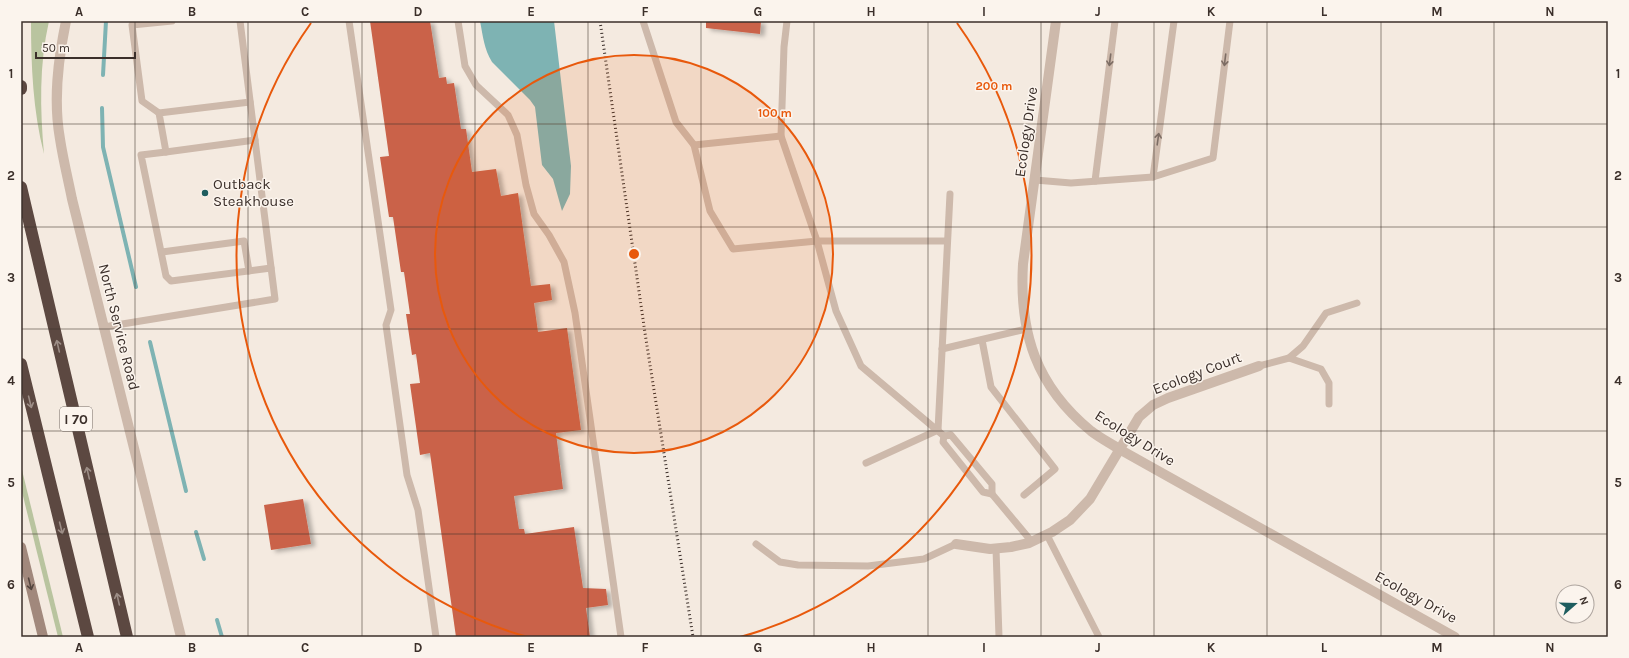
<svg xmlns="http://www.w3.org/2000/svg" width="1629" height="658" font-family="Karla,sans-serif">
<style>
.green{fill:#b9c49f}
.water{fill:#7eb3b3}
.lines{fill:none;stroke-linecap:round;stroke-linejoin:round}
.stream{stroke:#7eb3b3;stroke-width:4}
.building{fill:#ca6248;filter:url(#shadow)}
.service{stroke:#cdb9ab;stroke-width:7}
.minor{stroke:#cdb9ab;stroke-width:10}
.tertiary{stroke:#cdb9ab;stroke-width:10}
.secondary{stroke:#a1887c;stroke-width:10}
.motorway{stroke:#5c4841;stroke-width:12}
.rail{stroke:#3b2f2a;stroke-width:3;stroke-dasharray:1 3;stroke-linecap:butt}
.oneway{stroke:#7d6d64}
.oneway2{stroke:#9c8d86}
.oneway3{stroke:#54453e}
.grid{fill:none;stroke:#3b2f2a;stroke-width:1;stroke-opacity:0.55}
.ring{fill:none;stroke:#e8590c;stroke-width:2}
.poi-dot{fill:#1e5d5f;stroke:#fbf4ed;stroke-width:1.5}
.labels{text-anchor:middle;stroke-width:3;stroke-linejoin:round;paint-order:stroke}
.shield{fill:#fbf4ed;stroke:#756a64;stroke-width:1}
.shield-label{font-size:14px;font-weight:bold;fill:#3b2f2a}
.street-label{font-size:15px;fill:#3b2f2a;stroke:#fbf4ed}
.poi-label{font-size:15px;fill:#3b2f2a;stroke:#fbf4ed;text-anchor:start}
.centre{fill:#e8590c;stroke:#fbf4ed;stroke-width:2}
.ring-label{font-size:12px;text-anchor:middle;font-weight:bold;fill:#e8590c;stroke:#fbf4ed;stroke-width:3;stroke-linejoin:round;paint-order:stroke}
.neatline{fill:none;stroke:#3b2f2a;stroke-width:1.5}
.grid-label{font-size:13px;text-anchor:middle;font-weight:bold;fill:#3b2f2a}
</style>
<defs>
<filter id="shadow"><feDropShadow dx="4.5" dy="2.5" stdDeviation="2" flood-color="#0004"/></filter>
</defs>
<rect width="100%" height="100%" fill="#f4eae0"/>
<!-- green -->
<g class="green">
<path d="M31,21h18c-10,44 -9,88 -5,133 -11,-43 -13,-88 -13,-133z"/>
<path d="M21,466l42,171h-5l-37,-149z"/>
</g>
<!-- water -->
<path class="water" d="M480,21h74l17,145 -1,28 -8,17 -9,-32 -11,-14 -7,-58 -5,-7 -38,-38c-8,-13 -9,-26 -12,-41z"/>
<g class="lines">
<!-- stream -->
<g class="stream">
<path d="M103,75l3,-54"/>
<path d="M102,108l1,39 33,140"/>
<path d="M150,342l36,149"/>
<path d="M196,532l8,27"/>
<path d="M217,620l5,17"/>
</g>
</g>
<!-- building -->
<g class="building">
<path d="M370,21h60l9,57 7,-1 1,7 7,-1 7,46h5l6,43 24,-3 5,27 17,-3 13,93 19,-2 2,16 -18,3 4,29 29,-4 14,102 -25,3 7,56 -49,7 5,33h5l1,5 49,-7 9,61 23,1 2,16 -22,3 4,29h-134l-26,-184 -10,2 -10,-71 10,-1 -4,-29 -4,1 -6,-41h4l-6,-42h-3l-8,-55h-4l-9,-60 9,-1z"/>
<path d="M706,21h55l-1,13 -54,-6z"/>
<path d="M303,499l8,45 -40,6 -7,-45z"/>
</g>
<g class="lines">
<!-- service -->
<g class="service">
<path d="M349,21l42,289 -5,15 21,150 11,35 18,127"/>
<path d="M458,21l7,45 11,19 32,30 9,20 9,50 8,29 15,21 15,27 11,51 46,324"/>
<path d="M643,21l33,101 18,23 16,66 23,38 84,-8h130"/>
<path d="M787,21l-3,26 -3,89 36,105 19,70 25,55 83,70"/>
<path d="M250,102l-91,11 7,39 -25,3 25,121 5,5 100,-13"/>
<path d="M159,113l-17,-12 -10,-76 40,-4"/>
<path d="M694,145l87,-9"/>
<path d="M166,152l89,-12"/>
<path d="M1153,177l21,-156"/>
<path d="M1035,180l36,3 82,-6 60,-19 17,-137"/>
<path d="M1095,181l20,-160"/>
<path d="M162,252l82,-11 5,30"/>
<path d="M104,327l171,-28 -35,-278"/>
<path d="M982,340l9,47 64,82 -31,26"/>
<path d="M942,349l84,-20"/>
<path d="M1289,358l32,11 8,14v21"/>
<path d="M1259,366l30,-8 14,-12 23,-33 31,-10"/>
<path d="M938,430l12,-236"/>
<path d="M944,436l7,-1 41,49v10l40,48"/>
<path d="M944,436l-1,6 40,50 9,2"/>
<path d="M866,463l72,-33"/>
<path d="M1047,535l52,102"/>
<path d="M756,544l24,18 18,3 70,1 56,-7 32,-15"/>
<path d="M996,549l3,88"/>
</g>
<!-- minor -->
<g class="minor">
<path d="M1056,21l-33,243c-4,69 13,122 68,167 9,7 19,12 28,18l336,188"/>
<path d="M956,544l34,5 21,-2 18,-4 23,-11 18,-12 20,-21 49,-82 14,-12 15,-7 91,-32"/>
</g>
<!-- tertiary -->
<path class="tertiary" d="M66,21c-8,39 -13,79 -6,118 3,20 8,40 12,60l109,438"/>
<!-- secondary -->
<path class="secondary" d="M21,547l22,90"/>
<!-- motorway -->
<g class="motorway">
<path d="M21,86v3"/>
<path d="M21,187l106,450"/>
<path d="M21,364l67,273"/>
</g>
<!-- rail -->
<path class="rail" d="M600,21l45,312 48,304"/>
</g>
<!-- one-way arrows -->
<defs><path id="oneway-shaft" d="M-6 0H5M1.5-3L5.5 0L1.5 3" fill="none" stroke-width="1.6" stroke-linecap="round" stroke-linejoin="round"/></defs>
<g class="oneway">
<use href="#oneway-shaft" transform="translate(1110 60) rotate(97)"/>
<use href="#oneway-shaft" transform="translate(1225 60) rotate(97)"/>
<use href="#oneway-shaft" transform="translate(1158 139) rotate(-82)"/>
</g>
<g class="oneway2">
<use href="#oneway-shaft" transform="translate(58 346) rotate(-103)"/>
<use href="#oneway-shaft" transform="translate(30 402) rotate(76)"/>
<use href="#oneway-shaft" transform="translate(88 473) rotate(-103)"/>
<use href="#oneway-shaft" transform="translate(61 528) rotate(76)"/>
<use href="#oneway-shaft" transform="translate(118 599) rotate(-103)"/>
</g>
<use class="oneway3" href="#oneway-shaft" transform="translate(30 584) rotate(76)"/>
<!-- grid -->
<path class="grid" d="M135,21v616M248,21v616M362,21v616M475,21v616M588,21v616M701,21v616M814,21v616M928,21v616M1041,21v616M1154,21v616M1267,21v616M1381,21v616M1494,21v616M21,124h1587M21,227h1587M21,329h1587M21,431h1587M21,534h1587"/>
<!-- distance rings -->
<circle cx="634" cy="254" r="199" fill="#e8590c" fill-opacity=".12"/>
<g class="ring">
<circle cx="634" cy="254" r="199"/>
<path d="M528 637A397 397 0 0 1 311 23M957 23A397 397 0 0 1 740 637"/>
</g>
<!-- markers -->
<circle class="poi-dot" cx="205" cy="193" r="4"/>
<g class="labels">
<!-- shield labels -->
<rect class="shield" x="60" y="407" width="32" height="24" rx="3"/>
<g class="shield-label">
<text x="76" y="424">I 70</text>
</g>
<!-- street labels -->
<g class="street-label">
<text transform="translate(1026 132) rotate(-82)" y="5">Ecology Drive</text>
<text transform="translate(119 327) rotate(76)" y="5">North Service Road</text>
<text transform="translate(1197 373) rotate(-21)" y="5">Ecology Court</text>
<text transform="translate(1135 438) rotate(32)" y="5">Ecology Drive</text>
<text transform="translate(1416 597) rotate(29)" y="5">Ecology Drive</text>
</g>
<!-- poi labels -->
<g class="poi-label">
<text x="213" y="189">Outback<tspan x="213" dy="17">Steakhouse</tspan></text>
</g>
</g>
<circle cx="634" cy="254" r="6" class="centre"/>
<g class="ring-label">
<text x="994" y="90">200 m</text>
<text x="775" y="117">100 m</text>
</g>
<!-- border -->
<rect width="1629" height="658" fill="none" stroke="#fbf4ed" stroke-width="44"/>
<!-- north arrow -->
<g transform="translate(1575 604) rotate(70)"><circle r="19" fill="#fbf4ed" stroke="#aea59f"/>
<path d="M0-3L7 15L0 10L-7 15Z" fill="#1e5d5f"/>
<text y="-6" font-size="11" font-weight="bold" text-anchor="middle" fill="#3b2f2a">N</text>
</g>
<!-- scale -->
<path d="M36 52v6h99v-6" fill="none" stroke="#3b2f2a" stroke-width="2"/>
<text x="42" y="52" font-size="12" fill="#3b2f2a" stroke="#fbf4ed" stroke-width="3" paint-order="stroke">50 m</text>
<rect x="22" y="22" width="1585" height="614" class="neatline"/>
<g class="grid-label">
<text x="79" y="16">A</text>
<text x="192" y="16">B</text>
<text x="305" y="16">C</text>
<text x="418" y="16">D</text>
<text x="531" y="16">E</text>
<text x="645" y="16">F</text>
<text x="758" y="16">G</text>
<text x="871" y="16">H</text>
<text x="984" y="16">I</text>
<text x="1098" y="16">J</text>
<text x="1211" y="16">K</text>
<text x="1324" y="16">L</text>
<text x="1437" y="16">M</text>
<text x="1550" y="16">N</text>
<text x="11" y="78">1</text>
<text x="1618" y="78">1</text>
<text x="11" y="180">2</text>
<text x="1618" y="180">2</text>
<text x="11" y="282">3</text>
<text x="1618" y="282">3</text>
<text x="11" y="385">4</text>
<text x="1618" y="385">4</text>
<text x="11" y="487">5</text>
<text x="1618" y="487">5</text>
<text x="11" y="589">6</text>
<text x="1618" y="589">6</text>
<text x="79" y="652">A</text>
<text x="192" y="652">B</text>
<text x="305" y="652">C</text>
<text x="418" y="652">D</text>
<text x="531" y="652">E</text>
<text x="645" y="652">F</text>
<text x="758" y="652">G</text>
<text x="871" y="652">H</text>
<text x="984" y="652">I</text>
<text x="1098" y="652">J</text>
<text x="1211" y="652">K</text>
<text x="1324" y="652">L</text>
<text x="1437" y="652">M</text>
<text x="1550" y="652">N</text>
</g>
</svg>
